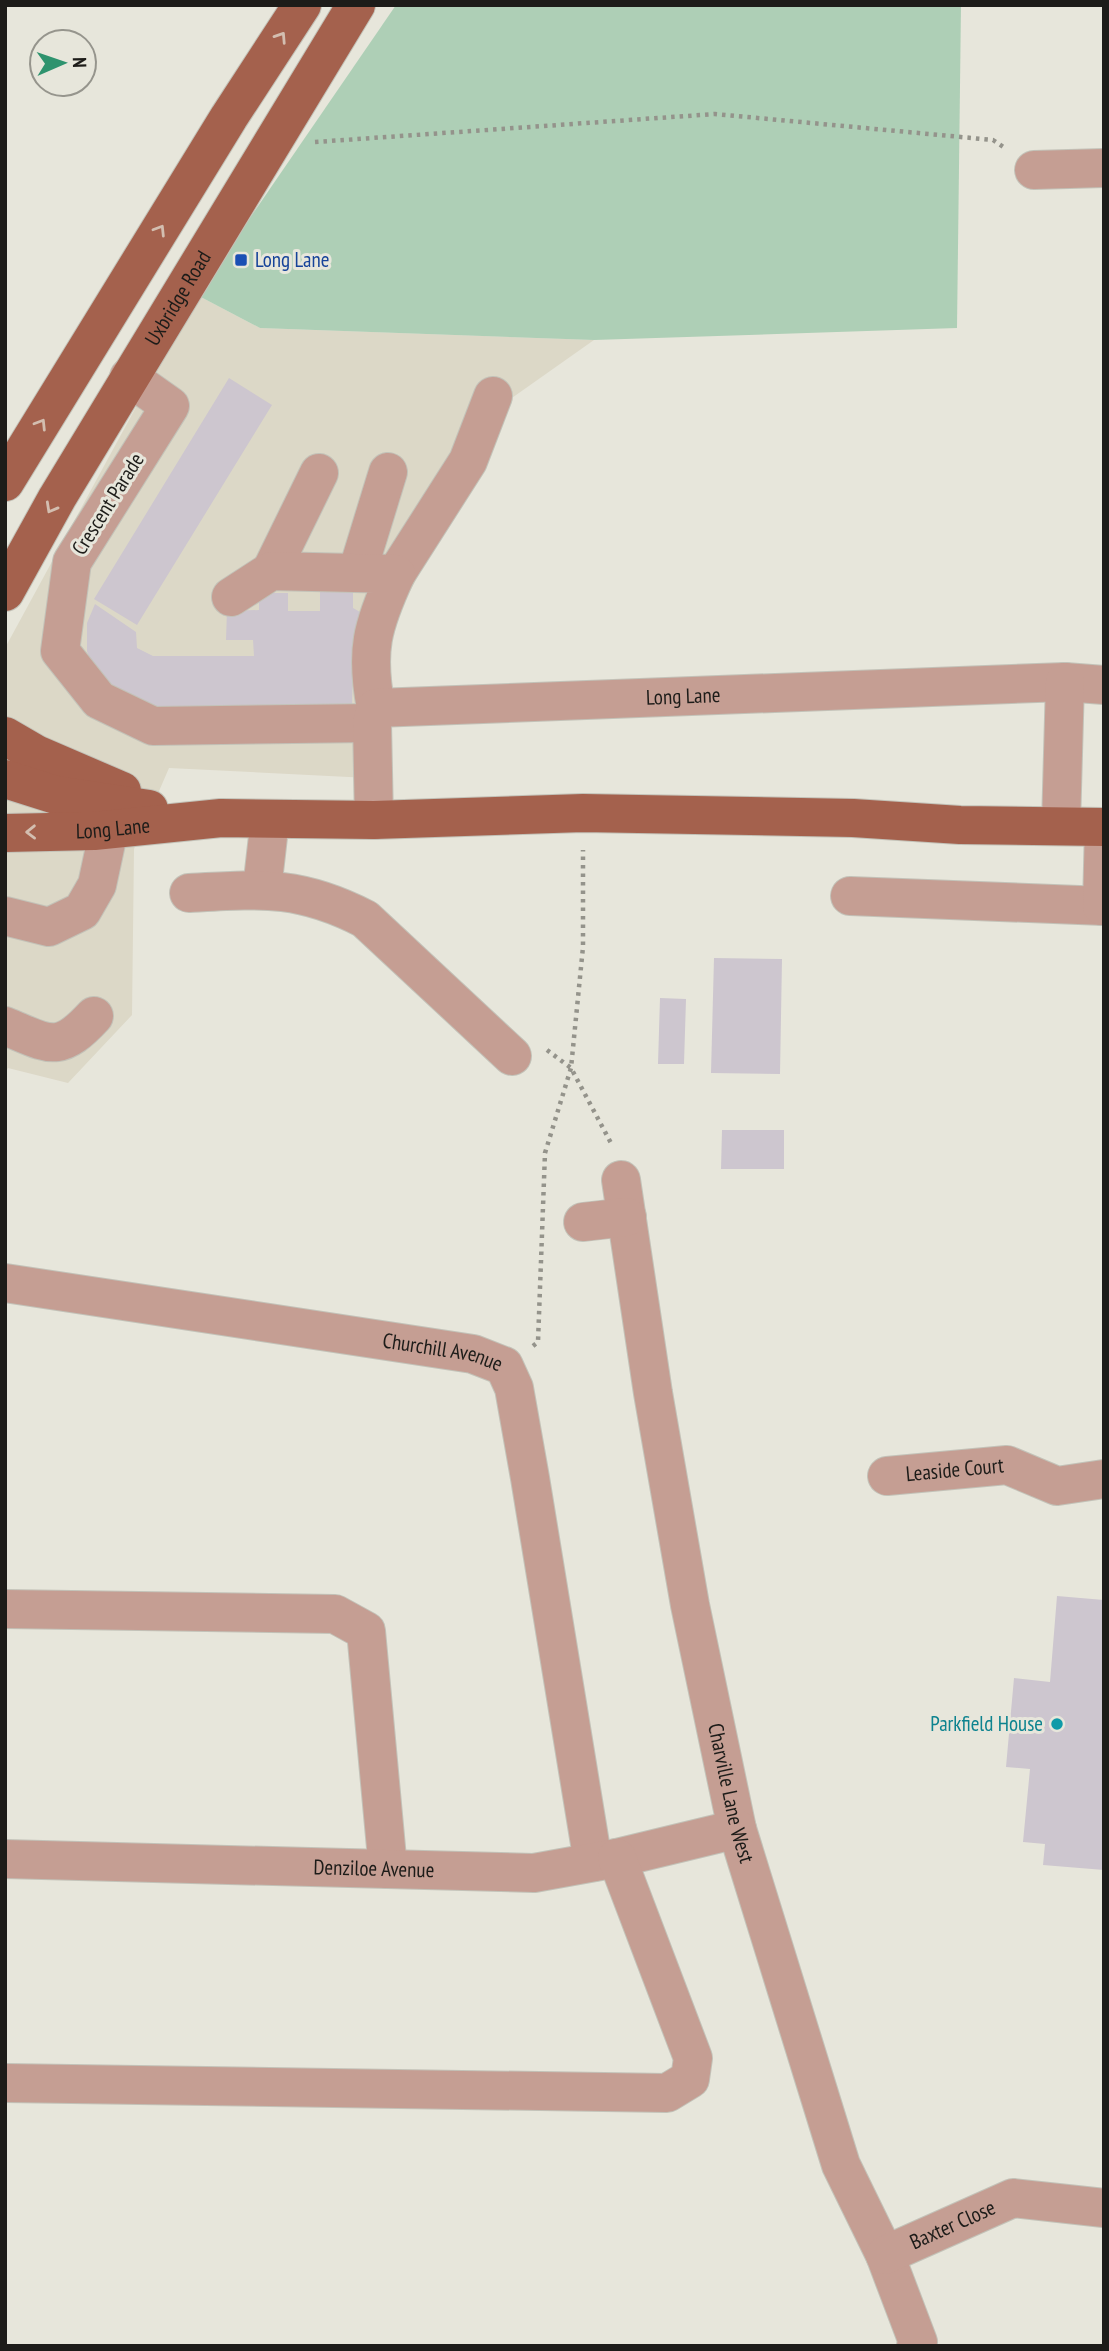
<svg xmlns="http://www.w3.org/2000/svg" width="1109" height="2351" font-family="'PT Sans Narrow',sans-serif">
<style>
.built{fill:#dcd8c7}
.green{fill:#aecfb6}
.building{fill:#cdc6cf}
.lines{fill:none;stroke-linecap:round;stroke-linejoin:round}
.minor-casing{stroke:#c3c2b8;stroke-width:40}
.major-casing{stroke:#c3c2b8;stroke-width:40}
.path{stroke:#94938b;stroke-width:4.5;stroke-dasharray:3.5 5;stroke-linecap:butt}
.minor{stroke:#c59e93;stroke-width:38}
.major{stroke:#a4614d;stroke-width:38}
.oneway{stroke:#d3beb0}
.transit-dot{fill:#1a4fb4;stroke:#e7e6db;stroke-width:2.5}
.culture-dot{fill:#0f9aa8;stroke:#e7e6db;stroke-width:2.5}
.labels{text-anchor:middle;stroke-width:6;stroke-linejoin:round;paint-order:stroke}
.transit-label{font-size:21px;fill:#164399;stroke:#e7e6db;text-anchor:start}
.street-label{font-size:21px;fill:#1d1c19;stroke:#e7e6db}
.culture-label{font-size:21px;fill:#0d838f;stroke:#e7e6db;text-anchor:end}
</style>
<rect width="100%" height="100%" fill="#e7e6db"/>
<!-- built -->
<path class="built" d="M197,295l63,33 334,12 -85,60 -151,292 31,87 -220,-11 -35,81 -2,166 -64,68 -60,-15 -3,5v-425z"/>
<!-- green -->
<path class="green" d="M396,5h565l-4,323 -363,12 -334,-12 -63,-33z"/>
<!-- building -->
<g class="building">
<path d="M229,378l43,27 -135,220 -43,-26z"/>
<path d="M320,588h33v20l7,4 -7,45 -1,54 -197,1 -59,-35 -9,-26v-28l8,-19 41,28 1,16 16,8h101l-1,-16h-27l1,-29 32,-1v-17h29v18h32z"/>
<path d="M714,958l68,1 -2,115 -69,-1z"/>
<path d="M660,998l26,1 -2,65h-26z"/>
<path d="M722,1130h62v39h-63z"/>
<path d="M1057,1596l47,4v270l-61,-5 2,-21 -22,-2 7,-73 -24,-2 8,-89 36,4z"/>
</g>
<g class="lines">
<defs>
<g id="minor">
<path d="M1034,170l70,-2"/>
<path d="M129,377l41,29 -98,156 -12,89 39,49 54,26 219,-3"/>
<path d="M271,571l48,-98"/>
<path d="M357,573l31,-101"/>
<path d="M396,574l72,-113 25,-65"/>
<path d="M231,597l40,-26 125,3c-24,52 -31,77 -20,134"/>
<path id="s1" d="M374,820l-2,-97 4,-15 689,-26 39,3"/>
<path d="M1061,825l4,-143"/>
<path d="M262,889l8,-70"/>
<path d="M189,893c72,-4 110,-8 176,26l147,137"/>
<path d="M850,896l254,10"/>
<path d="M1102,906l2,-79"/>
<path d="M5,916l44,11 33,-16 15,-26 12,-56"/>
<path d="M5,1026c44,18 53,29 89,-10"/>
<path id="s2" d="M621,1180l32,213 37,212 47,224 104,336 44,90 33,87 -2,4"/>
<path d="M583,1222l44,-5"/>
<path id="s3" d="M5,1283l468,71 31,12 10,22 16,90 63,384"/>
<path id="s4" d="M887,1476l120,-11 50,21 47,-7"/>
<path d="M5,1609l330,5 31,17 22,238"/>
<path id="s5" d="M5,1859l529,14 83,-15 120,-29"/>
<path d="M5,2083l662,10 23,-14 3,-21 -76,-200"/>
<path id="s6" d="M885,2255l128,-57 91,10"/>
</g>
<g id="major">
<path d="M5,482l224,-365 73,-112"/>
<path id="s7" d="M5,592l52,-94 299,-493"/>
<path d="M5,736l31,18 86,37"/>
<path d="M5,779l51,16 93,14"/>
<path id="s8" d="M5,833l89,-2 127,-13 153,2 209,-7 270,5 107,7 144,2"/>
</g>
</defs>
<!-- minor casing -->
<use href="#minor" class="minor-casing"/>
<!-- major casing -->
<use href="#major" class="major-casing"/>
<!-- path -->
<g class="path">
<path d="M315,142l400,-28 278,26 12,8"/>
<path d="M547,1050l24,18 41,77"/>
<path d="M533,1346l5,-4 7,-189 26,-85 12,-121v-97"/>
</g>
<!-- minor -->
<use href="#minor" class="minor"/>
<!-- major -->
<use href="#major" class="major"/>
</g>
<!-- one-way arrows -->
<defs><path id="oneway-chevron" d="M-2-3.5L2.5 0L-2 3.5" fill="none" stroke-width="1.6" stroke-linecap="round" stroke-linejoin="round" transform="scale(1.75)"/></defs>
<g class="oneway">
<use href="#oneway-chevron" transform="translate(281 37) rotate(-57)"/>
<use href="#oneway-chevron" transform="translate(160 230) rotate(-58)"/>
<use href="#oneway-chevron" transform="translate(41 424) rotate(-58)"/>
<use href="#oneway-chevron" transform="translate(51 508) rotate(119)"/>
<use href="#oneway-chevron" transform="translate(31 832) rotate(179)"/>
</g>
<!-- markers -->
<rect class="transit-dot" x="234" y="253" width="14" height="14" rx="3.5"/>
<circle class="culture-dot" cx="1057" cy="1724" r="7"/>
<g class="labels">
<!-- transit labels -->
<g class="transit-label">
<text x="255" y="267">Long Lane</text>
</g>
<!-- street labels -->
<g class="street-label">
<text dy="7" stroke="none"><textPath href="#s7" startOffset="341">Uxbridge Road</textPath></text>
<text transform="translate(108 504) rotate(-58)" y="7">Crescent Parade</text>
<text dy="7" stroke="none"><textPath href="#s1" startOffset="420">Long Lane</textPath></text>
<text dy="7" stroke="none"><textPath href="#s8" startOffset="108">Long Lane</textPath></text>
<text dy="7" stroke="none"><textPath href="#s3" startOffset="443">Churchill Avenue</textPath></text>
<text dy="7" stroke="none"><textPath href="#s4" startOffset="68">Leaside Court</textPath></text>
<text dy="7" stroke="none"><textPath href="#s2" startOffset="623">Charville Lane West</textPath></text>
<text dy="7" stroke="none"><textPath href="#s5" startOffset="369">Denziloe Avenue</textPath></text>
<text dy="7" stroke="none"><textPath href="#s6" startOffset="74">Baxter Close</textPath></text>
</g>
<!-- culture labels -->
<g class="culture-label">
<text x="1043" y="1731">Parkfield House</text>
</g>
</g>
<!-- border -->
<rect width="1109" height="2351" fill="none" stroke="#1d1c19" stroke-width="14"/>
<!-- north arrow -->
<g transform="translate(63 63) rotate(88)"><circle r="33" fill="#e7e6db" stroke="#96958d" stroke-width="2"/>
<path d="M0-5L12 26L0 18L-12 26Z" fill="#2e936e"/>
<text y="-10" font-size="19" font-weight="bold" text-anchor="middle" fill="#1d1c19">N</text>
</g>
</svg>
